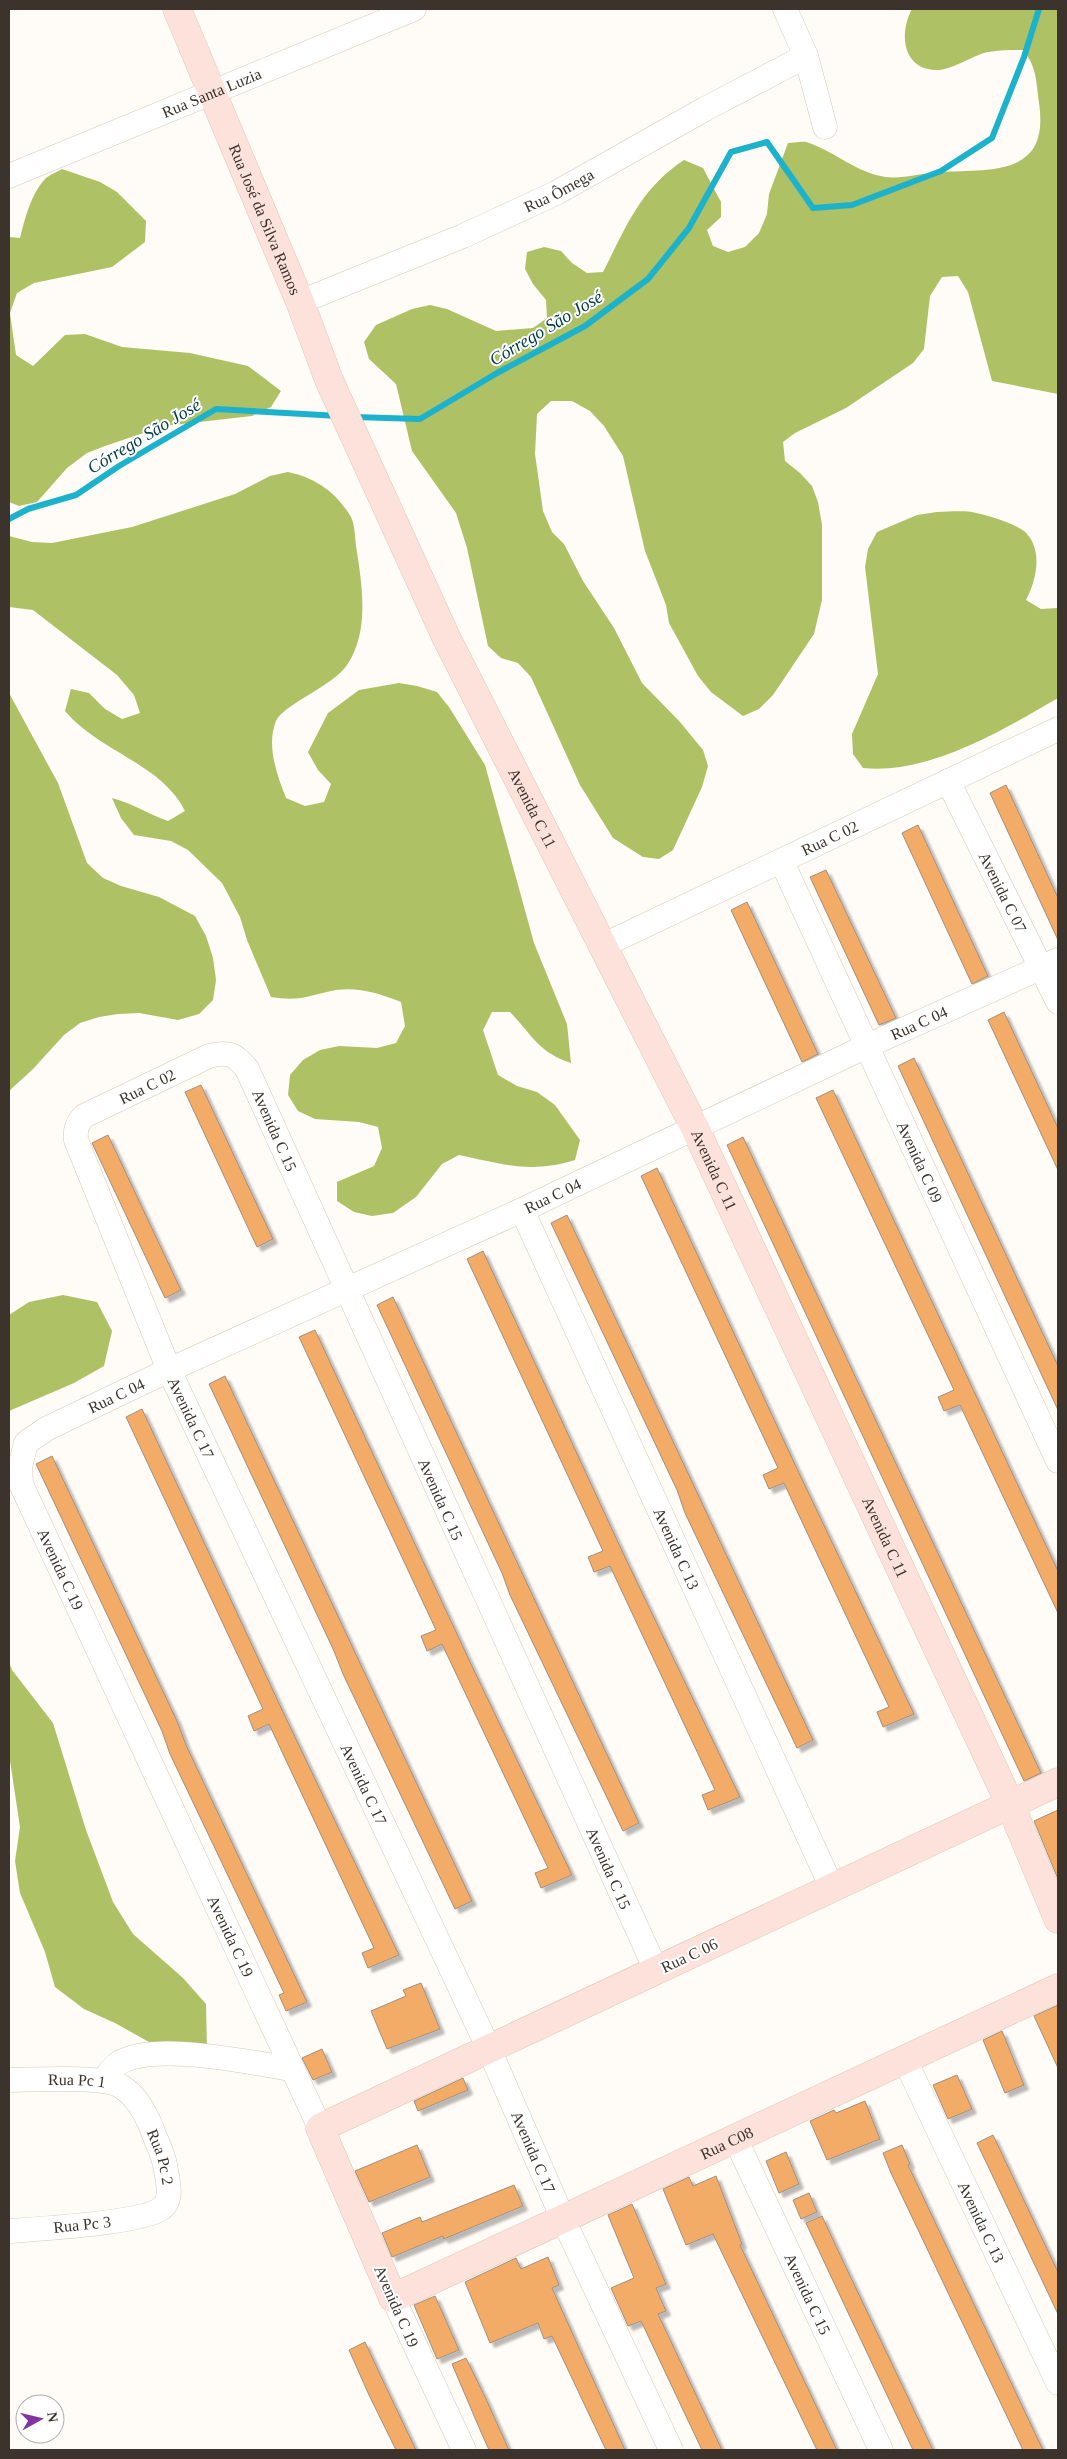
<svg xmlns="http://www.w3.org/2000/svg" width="1067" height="2459" font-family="'Times New Roman',serif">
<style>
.forest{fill:#aec165}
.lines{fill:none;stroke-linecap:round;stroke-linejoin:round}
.stream{stroke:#1cb2cc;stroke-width:6}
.building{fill:#f2ac67;stroke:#a18f7e;filter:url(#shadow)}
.street-casing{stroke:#dac7b5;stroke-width:25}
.secondary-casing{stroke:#dac7b5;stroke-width:29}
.street{stroke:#fff;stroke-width:24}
.secondary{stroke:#fce2da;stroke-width:28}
.labels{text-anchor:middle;stroke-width:4;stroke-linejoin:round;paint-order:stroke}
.street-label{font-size:16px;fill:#3b332c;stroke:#fff}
.water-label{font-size:18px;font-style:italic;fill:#003d48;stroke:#fff}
</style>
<defs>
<filter id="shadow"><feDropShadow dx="4.5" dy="4.5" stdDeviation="1" flood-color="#0004"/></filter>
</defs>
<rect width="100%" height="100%" fill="#fffbf7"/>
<!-- forest -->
<g class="forest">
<path d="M912,9h146v385l-66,-13 -24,-89 -10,-16 -16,1 -12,19 -6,53 -11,14 -67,45 -51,25 -12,9 2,19 15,12 12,13 6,16 4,23v75l-8,34 -41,61 -14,14 -16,7 -32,-24 -13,-16 -29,-53 -3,-18 -21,-54 -22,-95 -19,-30 -14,-15 -18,-10h-21l-14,13 -2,40 8,57 9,21 12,12 19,37 31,47 28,55 38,39 23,28 5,16 -6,21 -29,63 -14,9 -16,-2 -30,-19 -33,-53 -49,-108 -13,-14 -17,-5 -13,-12 -21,-98 -11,-35 -44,-62 -16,-67 -27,-25 -5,-17 12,-17 36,-16 18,-4 17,4 49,22 37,-3 14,-10 -1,-18 -13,-16 -8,-15 2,-17 17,-5 17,4 11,12 15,10 16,-1c23,-45 37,-83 81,-112l19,8 18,34v15l-14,13 6,16 15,6 17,-5 14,-14 8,-19 2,-20 19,-51c5,0 13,-2 18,-1 29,9 50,31 80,35 15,2 38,-4 53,-5 53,-3 111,5 100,-69 -3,-22 -2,-36 -16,-53 -12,0 -27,0 -39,3 -13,4 -35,18 -48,17 -34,-1 -37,-37 -24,-61z"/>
<path d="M62,169l38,13 17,10 29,29 -1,21 -33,25 -78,16 -17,10 -7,20 6,42 17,11 32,-31 20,-1 37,13 68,6 58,13 33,25 -10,16 -19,9 -88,10 -59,20 -18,7 -20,15 -30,34 -18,4 -10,-4v-265l11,1c5,-20 11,-44 25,-59 4,-4 12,-7 17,-10z"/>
<path d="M288,472c28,6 48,20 63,45 4,8 4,21 5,29 6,38 14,85 -9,119 -14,21 -63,39 -71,56 -10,24 1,54 10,77l19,8 19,-4 7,-18 -13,-14 -10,-18 20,-39 31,-23 40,-7 18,3 20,6 12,15 36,58 49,178 33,81 4,39c-33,-11 -38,-27 -61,-51h-18l-9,18 15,45 19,11 20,6 18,13 25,35 -5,20c-45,14 -72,4 -116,-5l-17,9 -26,33 -23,16 -21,3 -18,-4 -17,-11v-19l37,-16 8,-18 -4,-21 -19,-5 -44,-3 -17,-8 -10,-16 2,-20 13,-15 17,-10 19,-4 38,2 19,-5 9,-17 -4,-24c-20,-8 -42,-15 -65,-12 -27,5 -35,12 -65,7l-24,-57 -7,-23 -18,-34 -34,-33 -17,-9 -37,-6 -13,-17 -9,-20c20,5 36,16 56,23l17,-10c-24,-48 -84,-58 -120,-100l6,-22 18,4 16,16 17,10 18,-6 -6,-18 -17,-20 -84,-65 -24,-3v-71l23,6 20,1 80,-16 103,-33 35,-18z"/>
<path d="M937,512c13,0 27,-2 39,1 12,2 44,12 51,21 16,18 9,47 -1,66l15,9 17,-1v90c-55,32 -129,77 -195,70l-10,-14 -1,-20 26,-60 -13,-107 3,-18 9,-17 40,-17z"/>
<path d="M9,693l49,90 29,80 16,15 18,8 38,11 36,19 11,20 7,22 3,22 -3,20 -14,14 -21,6 -39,-7 -21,1 -19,3 -19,6 -16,12 -31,34 -24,22z"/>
<path d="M63,1295l34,7 15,29 -8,35 -30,17 -65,28v-96l20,-13z"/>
<path d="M9,1662l3,8 41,53 33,107 27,72 20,32 50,44 23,26 1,47 -33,5 -59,-33 -31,-14 -29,-22 -10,-35 -25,-59 -5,-32 5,-34 -11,-73z"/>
</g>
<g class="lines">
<!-- stream -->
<g class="stream">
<path d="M354,417l66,2 77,-46 88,-47 63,-47 41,-51 42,-76 36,-10 46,66 39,-3 89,-34 51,-33 32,-81 15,-48"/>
<path d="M9,519l19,-10 48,-14 43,-29 97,-57 123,7"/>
</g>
</g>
<!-- building -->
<g class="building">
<path d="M1006,785l52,113v42l-68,-147z"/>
<path d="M918,825l70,151 -16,8 -70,-151z"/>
<path d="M826,870l70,148 -17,7 -69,-148z"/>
<path d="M747,902l71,152 -16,8 -71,-152z"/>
<path d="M1004,1012l54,116v42l-70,-150z"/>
<path d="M914,1058l144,308v44l-160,-344z"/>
<path d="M201,1085l72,154 -16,8 -72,-155z"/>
<path d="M833,1090l225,481v42l-98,-208 -16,6 -6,-14 16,-7 -138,-292z"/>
<path d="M108,1135l73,155 -16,8 -73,-155z"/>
<path d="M743,1137l298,636 -17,8 -297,-636z"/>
<path d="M657,1168l142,305 115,241 -31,13 -6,-15 12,-5 -93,-198 -12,-26 -15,6 -6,-14 15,-7 -137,-292z"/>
<path d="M567,1215l246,525 -16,8 -112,-235 -8,-23 -126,-267z"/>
<path d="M483,1251l141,304 116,242 -32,13 -6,-15 13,-5 -105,-224 -16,6 -6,-15 15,-6 -136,-292z"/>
<path d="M393,1297l246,526 -16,8 -113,-236 -8,-22 -125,-268z"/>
<path d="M315,1330l156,334 101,211 -31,13 -6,-15 13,-5 -106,-224 -15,7 -6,-15 15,-6 -137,-293z"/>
<path d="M225,1376l247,525 -17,8 -112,-235 -9,-23 -125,-267z"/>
<path d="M142,1409l142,305 115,241 -31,13 -6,-15 12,-5 -105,-224 -15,7 -6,-15 15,-7 -137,-292z"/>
<path d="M52,1456l125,265 9,24 121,257 -21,9 -7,-16 5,-2 -114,-239 -8,-23 -126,-267z"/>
<path d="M1058,1810v69l-24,-58z"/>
<path d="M421,1983l19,46 -53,20 -16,-38 35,-15 -3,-6z"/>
<path d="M1058,2005v63l-24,-52z"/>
<path d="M1002,2031l22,54 -19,8 -22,-53z"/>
<path d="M322,2049l10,23 -19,8 -11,-22z"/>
<path d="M957,2075l15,34 -24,10 -15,-34z"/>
<path d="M463,2078l5,12 -50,21 -4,-10z"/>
<path d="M865,2101l15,38 -53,21 -17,-39 24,-11 2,3z"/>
<path d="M993,2135l65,137v42l-81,-171z"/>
<path d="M417,2145l13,32 -61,25 -14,-31z"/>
<path d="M902,2145l8,19 -2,1 135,285h-20l-132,-277 -8,-20z"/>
<path d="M786,2152l13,32 -20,9 -13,-32z"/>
<path d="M716,2176l26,68 -2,1 97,205h-20l-104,-216 -27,11 -23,-56 26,-12 4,9z"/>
<path d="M514,2185l9,21 -79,33 -1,-3 -51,21 -10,-24 38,-16 2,5z"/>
<path d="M809,2193l8,19 -16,7 -8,-19z"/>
<path d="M632,2204l34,80 -10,4 10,23 -8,3 64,136h-20l-61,-129 -13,5 -17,-38 23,-10 -26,-63z"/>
<path d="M822,2216l20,43 91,191h-20l-86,-182 -21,-45z"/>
<path d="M548,2257l11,28 -7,3 73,162h-19l-54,-114 -8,3 -6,-16 -48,20 -25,-61 51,-24 5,11z"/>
<path d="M435,2296l24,54 -22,9 -23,-54z"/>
<path d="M365,2342l20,43 31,65h-20l-27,-55 -20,-45z"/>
<path d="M466,2358l20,41 23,51h-20l-8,-18 -29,-68z"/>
</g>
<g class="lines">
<defs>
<g id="street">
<path d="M785,9l21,47 19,71"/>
<path id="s1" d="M9,176l405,-167"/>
<path id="s2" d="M300,302l163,-66 93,-43 149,-84 101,-53"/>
<path id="s3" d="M948,781l110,221"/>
<path id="s4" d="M782,862l276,599"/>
<path id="s5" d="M602,946l456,-217"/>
<path id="s6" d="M522,1210l310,678"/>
<path id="s7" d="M656,1970l-409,-901c-12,-15 -19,-18 -38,-13l-125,60c-7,8 -9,13 -8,24l93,230 320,679 74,170 108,231"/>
<path id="s8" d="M905,2060l153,323"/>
<path id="s9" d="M9,2080c23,0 96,-5 113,7 15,10 23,25 30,42 4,12 11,24 13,36 2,13 9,34 -3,43 -18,15 -125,21 -153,23"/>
<path d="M104,2080c4,-6 8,-13 15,-17 35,-22 132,0 173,6"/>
<path id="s10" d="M320,2128l-299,-644 -1,-17 6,-24 20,-14 123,-59 353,-160 345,-164 191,-86"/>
<path id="s11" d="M735,2138l146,312"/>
<path d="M393,2298l71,152"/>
</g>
<g id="secondary">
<path id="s12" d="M177,9l123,293 29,78 117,257 249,491 315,676 48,115"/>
<path id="s13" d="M1058,1782l-738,346 73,170 665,-310"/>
</g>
</defs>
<!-- street casing -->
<use href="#street" class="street-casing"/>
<!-- secondary casing -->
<use href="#secondary" class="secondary-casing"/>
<!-- street -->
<use href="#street" class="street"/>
<!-- secondary -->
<use href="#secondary" class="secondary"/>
</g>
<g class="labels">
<!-- street labels -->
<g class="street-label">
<text dy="6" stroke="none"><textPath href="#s1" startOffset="219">Rua Santa Luzia</textPath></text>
<text dy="6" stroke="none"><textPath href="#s2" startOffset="282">Rua Ômega</textPath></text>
<text dy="6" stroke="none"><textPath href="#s12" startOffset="228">Rua José da Silva Ramos</textPath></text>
<text dy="6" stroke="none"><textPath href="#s12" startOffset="875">Avenida C 11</textPath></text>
<text dy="6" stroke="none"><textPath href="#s5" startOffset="252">Rua C 02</textPath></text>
<text dy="6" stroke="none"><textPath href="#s3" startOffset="124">Avenida C 07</textPath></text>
<text dy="6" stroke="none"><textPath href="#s10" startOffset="1739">Rua C 04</textPath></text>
<text transform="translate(147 1086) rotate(-26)" y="6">Rua C 02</text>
<text transform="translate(275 1130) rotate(66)" y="6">Avenida C 15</text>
<text dy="6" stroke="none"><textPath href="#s4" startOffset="330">Avenida C 09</textPath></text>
<text dy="6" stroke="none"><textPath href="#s12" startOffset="1280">Avenida C 11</textPath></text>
<text dy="6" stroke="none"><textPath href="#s10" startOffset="1334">Rua C 04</textPath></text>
<text dy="6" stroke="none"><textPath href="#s10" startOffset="854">Rua C 04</textPath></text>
<text dy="6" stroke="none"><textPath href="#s7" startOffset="1499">Avenida C 17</textPath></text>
<text transform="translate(441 1499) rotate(66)" y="6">Avenida C 15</text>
<text dy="6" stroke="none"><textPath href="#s12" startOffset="1685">Avenida C 11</textPath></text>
<text dy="6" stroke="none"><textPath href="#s6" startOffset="372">Avenida C 13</textPath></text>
<text transform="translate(61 1569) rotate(65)" y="6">Avenida C 19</text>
<text dy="6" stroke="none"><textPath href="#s7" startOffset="1904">Avenida C 17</textPath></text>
<text transform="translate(609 1868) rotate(66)" y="6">Avenida C 15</text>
<text transform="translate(231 1936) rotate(65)" y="6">Avenida C 19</text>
<text transform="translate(689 1955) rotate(-25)" y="6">Rua C 06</text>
<text dy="6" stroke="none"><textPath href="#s9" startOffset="68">Rua Pc 1</textPath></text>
<text dy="6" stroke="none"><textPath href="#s13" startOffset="1368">Rua C08</textPath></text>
<text dy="6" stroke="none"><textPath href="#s7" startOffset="2309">Avenida C 17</textPath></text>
<text dy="6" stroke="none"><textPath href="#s9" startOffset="196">Rua Pc 2</textPath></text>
<text dy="6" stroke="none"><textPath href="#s8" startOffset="179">Avenida C 13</textPath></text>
<text transform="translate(82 2224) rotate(-6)" y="6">Rua Pc 3</text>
<text dy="6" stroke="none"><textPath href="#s11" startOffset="172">Avenida C 15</textPath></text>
<text transform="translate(397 2306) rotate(66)" y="6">Avenida C 19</text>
</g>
<!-- water labels -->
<g class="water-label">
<text transform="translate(546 328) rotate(-31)" y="6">Córrego São José</text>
<text transform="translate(144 436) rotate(-31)" y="6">Córrego São José</text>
</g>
</g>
<!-- border -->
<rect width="1067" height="2459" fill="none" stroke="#3b332c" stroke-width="20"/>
<!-- north arrow -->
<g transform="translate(40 2419) rotate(82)"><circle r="24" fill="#ffffff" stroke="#b1adab"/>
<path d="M0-4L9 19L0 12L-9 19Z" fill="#8432a0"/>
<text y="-8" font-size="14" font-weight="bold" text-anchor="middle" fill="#3b332c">N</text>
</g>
</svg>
